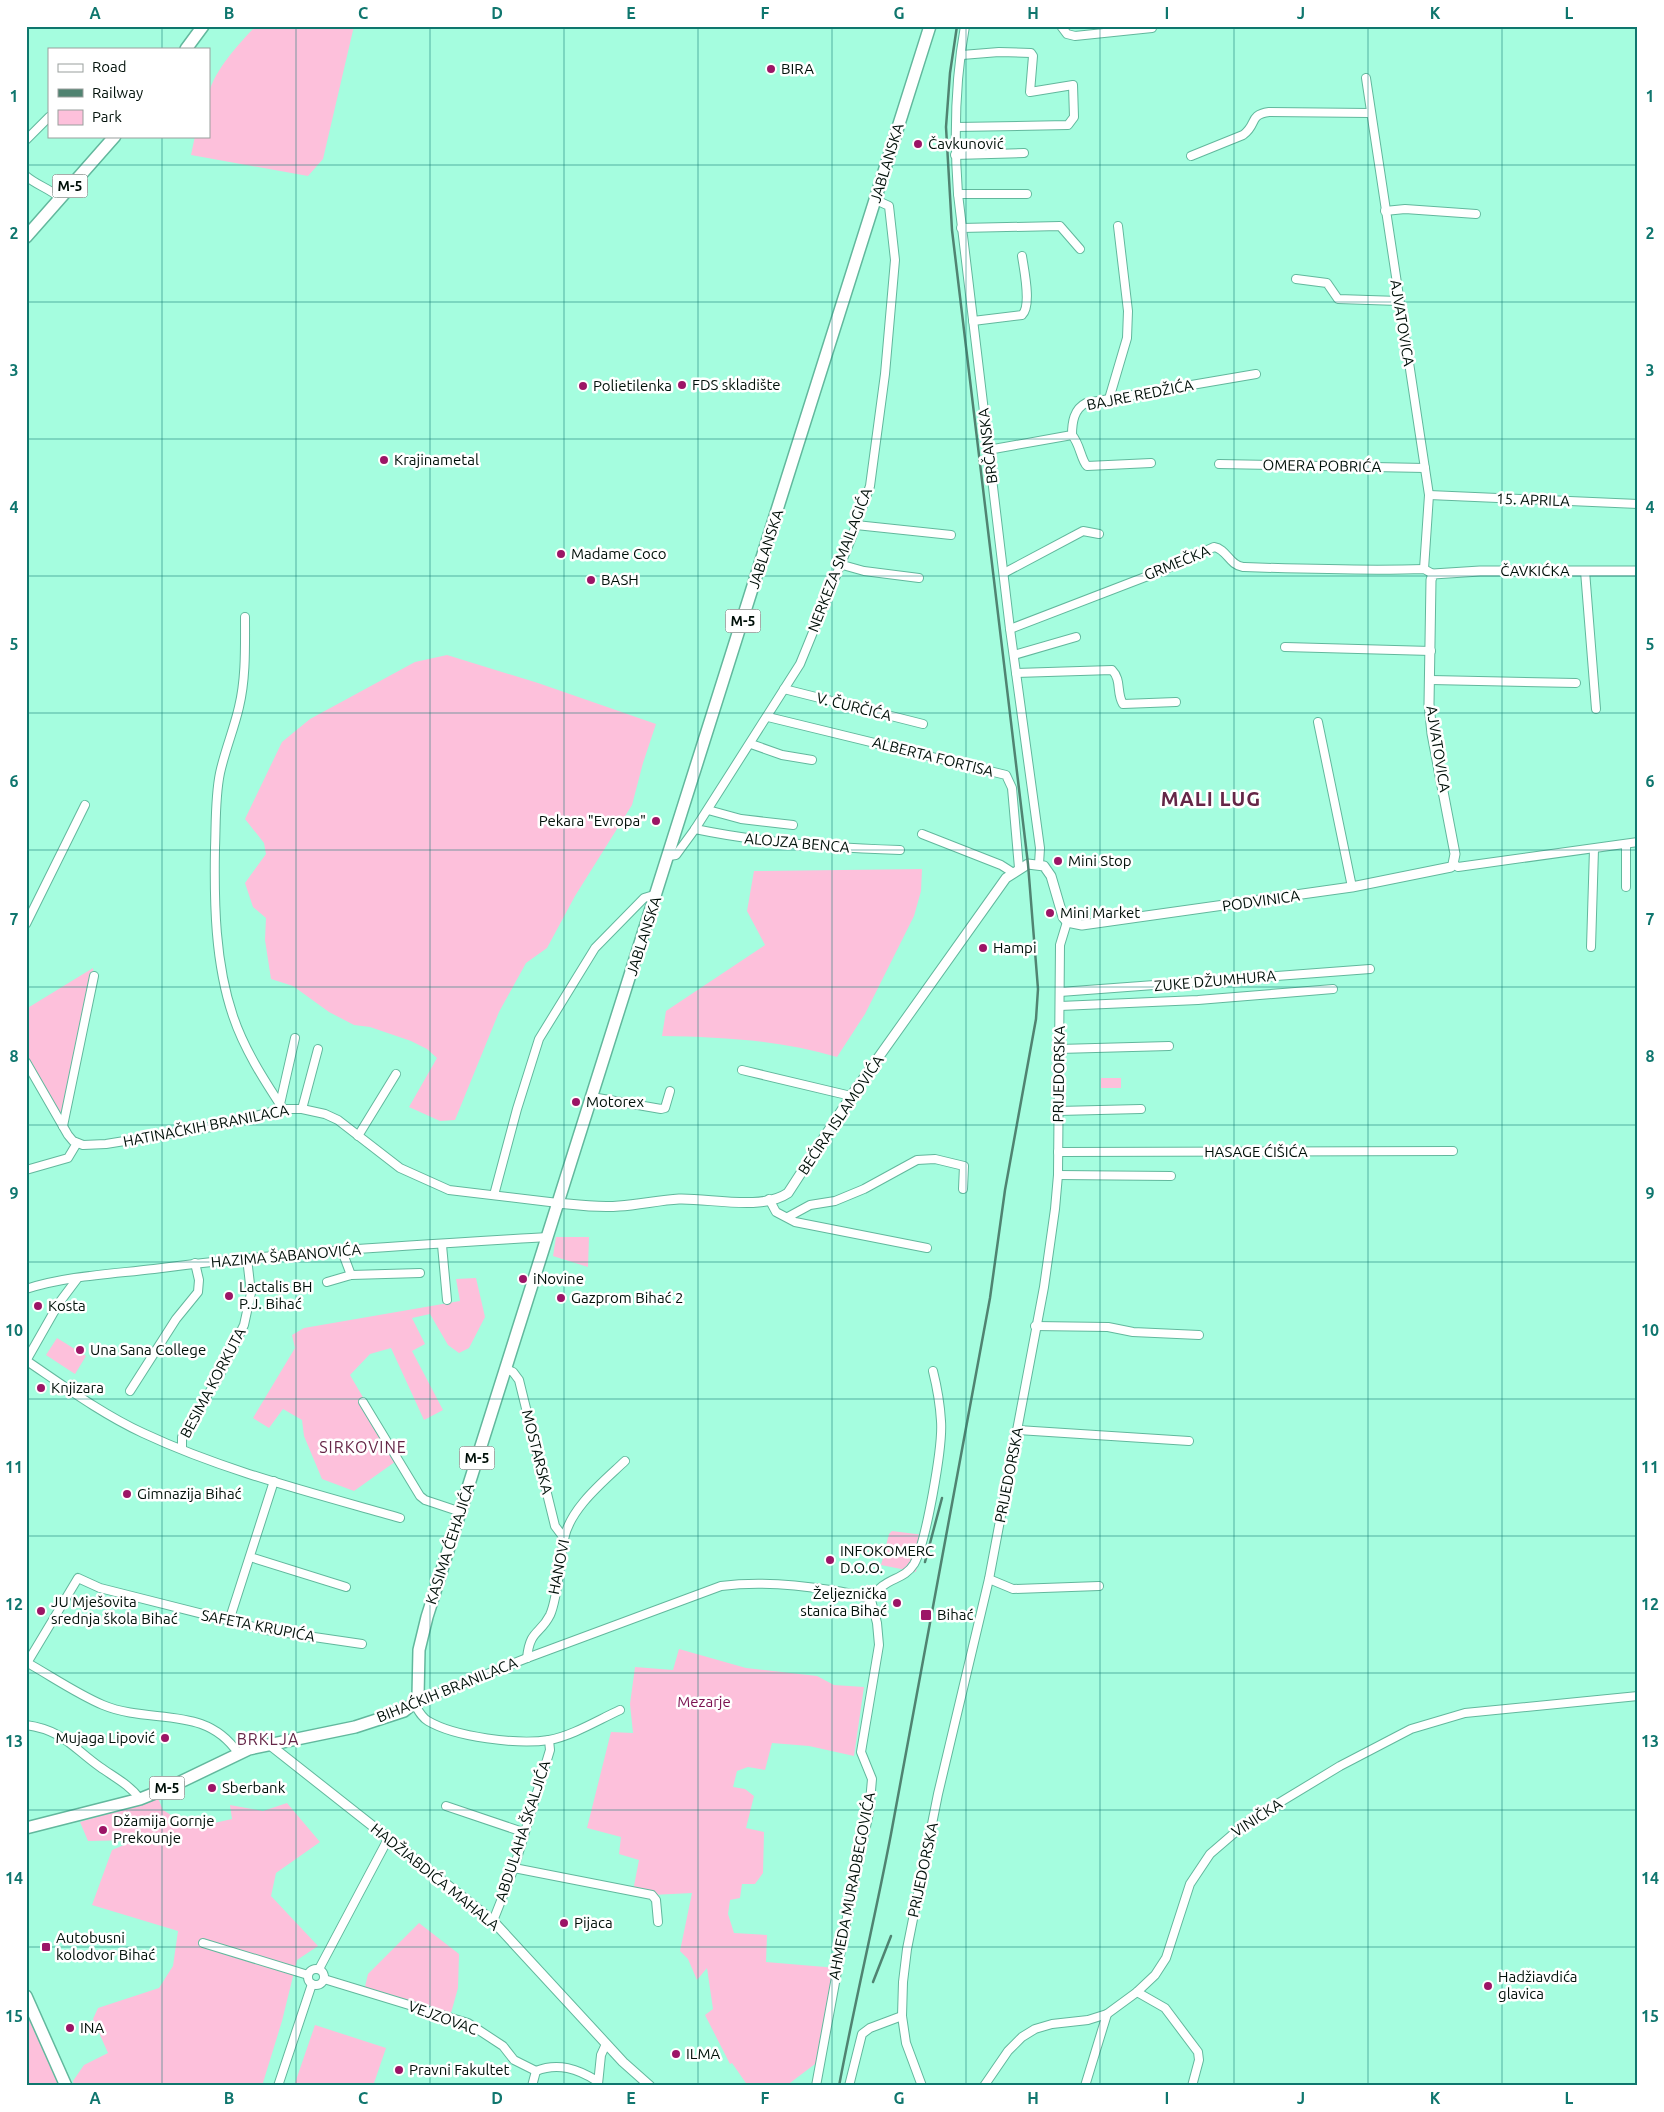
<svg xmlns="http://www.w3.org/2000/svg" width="1664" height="2112" font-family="Ubuntu,sans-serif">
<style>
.green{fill:#fdc0db}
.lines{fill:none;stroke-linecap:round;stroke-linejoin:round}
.minor-casing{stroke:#62b89d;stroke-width:10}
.tertiary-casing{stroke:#62b89d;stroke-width:11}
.primary-casing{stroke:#62b89d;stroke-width:14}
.minor{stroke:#fff;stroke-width:8}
.tertiary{stroke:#fff;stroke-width:9}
.primary{stroke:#fff;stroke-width:11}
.rail{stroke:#508371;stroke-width:2.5}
.grid{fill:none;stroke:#0f766e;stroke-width:1;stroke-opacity:0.55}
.poi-dot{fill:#9c1566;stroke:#fff;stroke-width:2}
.labels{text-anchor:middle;stroke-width:5;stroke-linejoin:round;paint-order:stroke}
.shield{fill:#fff;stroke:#4c5853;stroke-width:1}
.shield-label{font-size:14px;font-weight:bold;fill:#001009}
.poi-label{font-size:15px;fill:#001009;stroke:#fff;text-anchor:start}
.street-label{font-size:15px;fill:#001009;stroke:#fff}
.park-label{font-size:15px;fill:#7b1150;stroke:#fff}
.neighbourhood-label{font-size:16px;letter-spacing:1px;fill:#652647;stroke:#fff}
.district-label{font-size:20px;font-weight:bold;letter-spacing:1px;fill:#652647;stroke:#fff}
.neatline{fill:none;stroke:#0f766e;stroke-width:2}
.grid-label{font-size:16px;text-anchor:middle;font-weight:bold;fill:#0f766e}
</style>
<rect width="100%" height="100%" fill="#a5fddf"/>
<!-- green -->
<g class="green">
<path d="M256,26h98l-31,133 -15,17 -117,-21 4,-19h14c0,-13 -3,-30 0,-43 5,-22 31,-51 47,-67z"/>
<path d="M447,655l91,28 118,41 -13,39 -11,42 -57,91 -28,52 -21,15 -27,49 -44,108 -15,1 -31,-14 28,-49 -10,-9 -16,-8 -41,-14 -16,-2 -25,-13 -36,-26 -22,-7 -6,-39 1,-22 -13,-11 -8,-24 21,-29 -2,-11 -19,-24 37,-77 28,-23 105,-57z"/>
<path d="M922,869l-1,22 -7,25 -49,98 -28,43c-57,-17 -116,-20 -175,-21l4,-25 99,-66 -18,-34 7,-40z"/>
<path d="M93,968l1,8 -31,150 -37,-64v-53z"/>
<rect x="1101" y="1078" width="20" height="10"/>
<path d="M556,1237h33l-1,30 -35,-11z"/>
<path d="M476,1278l9,39 -16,31 -10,5 -11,-8 -18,-31 -18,4 13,26 -13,7 31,59 -19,10 -33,-72 -21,6 -20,21 49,84 -45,32 -32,-12 -18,-43 -2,-16 -19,-11 -14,19 -16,-10 42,-70 -3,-13 12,-7 156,-27 -4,-22z"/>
<path d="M57,1338l29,18 -11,18 -29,-19z"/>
<path d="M892,1531l32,4 -8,37 -35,-7 8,-31z"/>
<path d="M679,1649l67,19 71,8 17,9 30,2 -10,69 -45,-10 -37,-3 -7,27 -17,-3 -11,4 -4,16 12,2 9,7 -8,32 18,4 -1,41 -8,11h-13l-2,14 -10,2 -2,14 6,19 33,2 -1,27 71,6 -18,93 -33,25h-38l-16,-23 -2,1 -25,-49 8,-6 -6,-41 -10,12 -9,-21 -8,-8 12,-58 -40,2 -19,-4 6,-31 -20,-6 2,-17 -34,-9 24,-96 22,1 -3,-29 5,-37 38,3z"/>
<path d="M158,1798l5,12 29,18 40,-9 -2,-14 33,6 24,-8 33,39 -44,31 -5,23 47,50 -21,14 -15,61 -20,65h-188l-1,-5 11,-16 24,-12 -15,-34 5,-11 61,-20 14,-22 5,-35 -86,-26 20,-55 24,-10 -48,1 -8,-19z"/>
<path d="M419,1923l40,31 -1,34 -9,32 -85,-29 4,-17z"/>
<path d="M26,2009l33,77h-33z"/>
<path d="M315,2025l71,23 -13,38h-79z"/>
</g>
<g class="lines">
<defs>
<g id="minor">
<path d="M965,26c-10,55 -11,113 -7,168l52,435 30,219 -1,16"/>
<path d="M1061,26l6,8 8,2 77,-8"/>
<path d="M1366,78l63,417 -5,74"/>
<path d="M956,127l112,-2 6,-8 -1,-32 -43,7 3,-36 -2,-3 -32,-1 -37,3"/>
<path d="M26,140l23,-23"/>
<path d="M955,155l69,-2"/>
<path d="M1191,156l52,-21c15,-11 5,-20 26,-23l101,1"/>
<path d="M26,176c10,9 23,12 34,22"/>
<path d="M958,194h69"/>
<path d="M1385,211l20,-2 71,5"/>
<path d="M961,228l99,-2 20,23"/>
<path d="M1296,279l31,4 11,16 61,2"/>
<path d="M973,321l49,-6c10,-9 2,-45 0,-59"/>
<path d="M1109,399l18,-61 1,-27 -10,-85"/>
<path d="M1072,435c8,9 9,25 15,31l64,-3"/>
<path d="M988,450l84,-15c0,-13 2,-26 14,-32l170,-29"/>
<path d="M1219,464l206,4"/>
<path d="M1429,495l209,9"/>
<path d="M856,525l95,10"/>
<path d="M839,564l25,7 55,7"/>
<path d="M1585,571l11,138"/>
<path d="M1004,573l79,-42 16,3"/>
<path d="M245,617c0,30 1,61 -6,90 -5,22 -14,43 -19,66 -5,24 -4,50 -5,75 -1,55 0,115 18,168 11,33 31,64 50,93"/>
<path d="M1010,629l156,-60 48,-22c13,2 15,18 29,20 61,2 121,4 181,2l9,5"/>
<path d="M1285,647l146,4"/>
<path d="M1014,655l62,-18"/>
<path d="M1016,673l96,-3c10,10 4,23 11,34l53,-2"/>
<path d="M1431,680l145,3"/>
<path d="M784,689l139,35"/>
<path d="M768,717l238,58 6,13 7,80"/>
<path d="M1318,722l34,165"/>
<path d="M751,744l31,11 30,5"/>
<path d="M708,810l33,9 52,6"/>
<path d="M695,829c67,14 136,19 205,21"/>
<path d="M922,834l79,31 11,7"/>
<path d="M1626,844v43"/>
<path d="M669,856l7,-1 19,-26 105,-165 51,-125 19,-53 15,-112 10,-114 -6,-54 -13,-6"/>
<path d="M1453,864l5,3 180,-25"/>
<path d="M26,924l59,-119"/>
<path d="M1591,947l3,-98"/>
<path d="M1060,992l310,-23"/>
<path d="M1060,1006l138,-6 135,-11"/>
<path d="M1059,1049l110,-3"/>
<path d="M26,1062l42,73 5,6 10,4 23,-1 105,-17 72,-18h19l23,5 13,6 62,48 49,22 109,13"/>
<path d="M742,1070l109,26"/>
<path d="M592,1097l69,12 4,-1 5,-17"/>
<path d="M280,1104l15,-66"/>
<path d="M302,1109l16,-60"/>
<path d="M1058,1111l83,-2"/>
<path d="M63,1126l31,-150"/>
<path d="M358,1136l38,-62"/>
<path d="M1058,1152l395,-1"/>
<path d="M26,1170l42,-12 9,-15"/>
<path d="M1058,1175l113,1"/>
<path d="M494,1195l23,-86 22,-70 56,-91 49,-50 13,-4"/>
<path d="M769,1199l7,13 19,10 132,26"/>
<path d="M788,1217l22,-12 25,-4 29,-12 53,-29 18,-1 29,7 -1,23"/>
<path d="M442,1245l5,55"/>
<path d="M342,1251l9,24"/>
<path d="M327,1282l24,-7 69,-2"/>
<path d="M26,1289c40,-13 86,-15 128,-20 130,-17 262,-24 393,-32"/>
<path d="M1035,1326l73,1 25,5 66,3"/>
<path d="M26,1361l33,-58 18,-24"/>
<path d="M27,1361c37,25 75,53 116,72 81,38 170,60 257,85"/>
<path d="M506,1369l7,3 6,8 36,146 9,12"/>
<path d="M130,1391l46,-72 22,-27 1,-12 -4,-17"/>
<path d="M363,1402l57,94 5,4 36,12"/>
<path d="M1018,1430l171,11"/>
<path d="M182,1449v-12l36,-59 26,-53 7,-32 -4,-35"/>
<path d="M250,1557l96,30"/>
<path d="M989,1579l24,10 86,-3"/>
<path d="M871,1600c13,-24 32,-18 43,-36 12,-21 29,-118 27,-143 -1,-17 -4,-34 -8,-50"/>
<path d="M229,1621l45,-140"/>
<path d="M527,1658c3,-29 13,-23 23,-43 8,-17 10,-57 14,-76 6,-31 40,-58 61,-78"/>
<path d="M26,1662c25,14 51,32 77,43 48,20 102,-1 135,48"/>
<path d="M27,1663l51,-85 22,10 166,42 96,14"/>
<path d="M620,1710c-22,10 -48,26 -71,30 -31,5 -94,-3 -121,-19 -7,-4 -10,-11 -14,-18l113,-45 194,-72c37,-5 72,-2 109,4 13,2 29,4 41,10"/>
<path d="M26,1725c37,5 47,23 74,42 14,10 30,18 40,32"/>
<path d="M446,1806l77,26"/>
<path d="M514,1868l138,27 4,5 2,22"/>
<path d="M493,1921l21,-53 36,-118 -1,-10"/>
<path d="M203,1943l105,32"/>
<circle cx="316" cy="1977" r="8"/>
<path d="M319,1969l69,-130"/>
<path d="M324,1979l144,44 35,23 11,14 22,11"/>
<path d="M1137,1992l28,16 33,44 1,8 -7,26"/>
<path d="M536,2071c22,-9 42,-2 61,10"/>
<path d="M598,2084l3,-29 5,-11"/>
<path d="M278,2086l34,-102"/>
<path d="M532,2086l4,-15"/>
<path d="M816,2086l36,-196 17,-77 3,-34 -11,-27 18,-107 -2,-22 -6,-23"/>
<path d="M849,2086l13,-52 8,-6 32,-12"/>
<path d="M922,2086l-16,-43 -4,-27 1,-34 4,-33 31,-155 51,-215 55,-292 11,-78 3,-34 2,-230 7,-23"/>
<path d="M984,2086l24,-35 14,-14 13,-8 17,-5 36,-4 19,-6 30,-22 18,-17 11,-17 24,-74 20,-30 36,-31 94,-57 71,-37 54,-16 173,-17"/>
<path d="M1085,2086l22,-72"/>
</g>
<g id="tertiary">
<path d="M558,1203c20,2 40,5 61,3 20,-1 40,-6 60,-7 31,-1 83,12 109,-6l63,-97 155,-218 22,-14 16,2 7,10 12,41 4,5 15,3 270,-38 99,-20 2,-3 2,-10 -23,-120 -3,-30 2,-124 2,-6 47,-3h158"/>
<path d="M270,1745l223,176 130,141 27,24"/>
</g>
<g id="primary">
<path d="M186,49l17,-23"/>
<path d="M26,237l89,-101"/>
<path d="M26,1828l114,-29 30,-12 79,-38 106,-22 49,-16 10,-8 4,-7 1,-46 8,-33 503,-1591"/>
<path d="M26,1996l40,90"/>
</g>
</defs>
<!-- minor casing -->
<use href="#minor" class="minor-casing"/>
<!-- tertiary casing -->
<use href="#tertiary" class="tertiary-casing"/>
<!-- primary casing -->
<use href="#primary" class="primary-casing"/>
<!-- minor -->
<use href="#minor" class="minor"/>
<!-- tertiary -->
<use href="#tertiary" class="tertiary"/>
<!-- primary -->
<use href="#primary" class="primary"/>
<!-- rail -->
<g class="rail">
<path d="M925,1562l17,-64"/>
<path d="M873,1982l18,-46"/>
<path d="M839,2086c16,-85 36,-168 52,-252l99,-536 15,-108 31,-171 2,-30 -10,-125 -76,-634 -6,-103 4,-54 7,-47"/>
</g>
</g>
<!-- grid -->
<path class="grid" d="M162,26v23M296,26v2060M430,26v2060M564,26v2060M698,26v2060M832,26v2060M966,26v2060M1100,26v2060M1234,26v2060M1368,26v2060M1502,26v2060M162,136v1950M26,165h1612M26,302h1612M26,439h1612M26,576h1612M26,713h1612M26,850h1612M26,987h1612M26,1125h1612M26,1262h1612M26,1399h1612M26,1536h1612M26,1673h1612M26,1810h1612M26,1947h1612"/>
<!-- markers -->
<g class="poi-dot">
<circle cx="771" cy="69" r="5"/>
<circle cx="918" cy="144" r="5"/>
<circle cx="682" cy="385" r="5"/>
<circle cx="583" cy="386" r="5"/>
<circle cx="384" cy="460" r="5"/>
<circle cx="561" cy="554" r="5"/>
<circle cx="591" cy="580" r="5"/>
<circle cx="656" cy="821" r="5"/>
<circle cx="1058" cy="861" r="5"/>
<circle cx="1050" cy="913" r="5"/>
<circle cx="983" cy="948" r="5"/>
<circle cx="576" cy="1102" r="5"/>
<circle cx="523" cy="1279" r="5"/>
<circle cx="229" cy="1296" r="5"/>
<circle cx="561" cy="1298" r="5"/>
<circle cx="38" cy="1306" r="5"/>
<circle cx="80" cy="1350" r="5"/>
<circle cx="41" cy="1388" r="5"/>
<circle cx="127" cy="1494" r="5"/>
<circle cx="830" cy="1560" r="5"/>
<circle cx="897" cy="1603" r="5"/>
<circle cx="41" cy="1611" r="5"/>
<rect x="920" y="1609" width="12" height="12" rx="2.5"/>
<circle cx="165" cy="1738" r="5"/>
<circle cx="212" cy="1788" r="5"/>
<circle cx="103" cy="1830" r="5"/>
<circle cx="564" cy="1923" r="5"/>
<rect x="41" y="1942" width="10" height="10" rx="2.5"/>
<circle cx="1488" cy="1986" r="5"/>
<circle cx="70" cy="2028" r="5"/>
<circle cx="676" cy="2054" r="5"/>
<circle cx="399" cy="2070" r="5"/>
</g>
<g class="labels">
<!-- shield labels -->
<g class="shield">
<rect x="52.5" y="174.5" width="35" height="23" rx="4"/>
<rect x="725.5" y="609.5" width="35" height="23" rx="4"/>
<rect x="459.5" y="1446.5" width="35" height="23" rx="4"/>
<rect x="149.5" y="1776.5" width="35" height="23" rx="4"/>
</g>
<g class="shield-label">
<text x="70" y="191">M-5</text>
<text x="743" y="626">M-5</text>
<text x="477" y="1463">M-5</text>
<text x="167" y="1793">M-5</text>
</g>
<!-- poi labels -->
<g class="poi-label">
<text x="781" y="74">BIRA</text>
<text x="928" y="149">Čavkunović</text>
<text x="692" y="390">FDS skladište</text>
<text x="593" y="391">Polietilenka</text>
<text x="394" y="465">Krajinametal</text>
<text x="571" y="559">Madame Coco</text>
<text x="601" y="585">BASH</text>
<text x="646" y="826" text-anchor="end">Pekara "Evropa"</text>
<text x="1068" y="866">Mini Stop</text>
<text x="1060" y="918">Mini Market</text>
<text x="993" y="953">Hampi</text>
<text x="586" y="1107">Motorex</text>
<text x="533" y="1284">iNovine</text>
<text x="239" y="1292">Lactalis BH<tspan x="239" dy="17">P.J. Bihać</tspan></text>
<text x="571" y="1303">Gazprom Bihać 2</text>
<text x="48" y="1311">Kosta</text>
<text x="90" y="1355">Una Sana College</text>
<text x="51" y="1393">Knjizara</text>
<text x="137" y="1499">Gimnazija Bihać</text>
<text x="840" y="1556">INFOKOMERC<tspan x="840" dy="17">D.O.O.</tspan></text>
<text x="887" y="1599" text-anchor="end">Željeznička<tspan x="887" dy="17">stanica Bihać</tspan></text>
<text x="51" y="1607">JU Mješovita<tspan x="51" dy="17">srednja škola Bihać</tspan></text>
<text x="937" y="1620">Bihać</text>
<text x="155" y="1743" text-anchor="end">Mujaga Lipović</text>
<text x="222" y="1793">Sberbank</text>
<text x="113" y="1826">Džamija Gornje<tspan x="113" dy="17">Prekounje</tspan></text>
<text x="574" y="1928">Pijaca</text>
<text x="56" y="1943">Autobusni<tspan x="56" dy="17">kolodvor Bihać</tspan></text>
<text x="1498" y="1982">Hadžiavdića<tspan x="1498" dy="17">glavica</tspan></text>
<text x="80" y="2033">INA</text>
<text x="686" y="2059">ILMA</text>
<text x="409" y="2075">Pravni Fakultet</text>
</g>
<!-- street labels -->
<g class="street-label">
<text transform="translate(887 163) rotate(-73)" y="5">JABLANSKA</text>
<text transform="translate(1402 323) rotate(81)" y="5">AJVATOVICA</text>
<text transform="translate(1140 395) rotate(-11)" y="5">BAJRE REDŽIĆA</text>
<text transform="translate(988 446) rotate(-97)" y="5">BRČANSKA</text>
<text transform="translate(1322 466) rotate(1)" y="5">OMERA POBRIĆA</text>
<text transform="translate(1533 500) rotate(2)" y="5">15. APRILA</text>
<text transform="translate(766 549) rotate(-72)" y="5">JABLANSKA</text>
<text transform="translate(840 560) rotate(-69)" y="5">NERKEZA SMAILAGIĆA</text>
<text transform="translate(1177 563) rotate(-22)" y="5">GRMEČKA</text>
<text x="1535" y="576">ČAVKIĆKA</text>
<text transform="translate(854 707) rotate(14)" y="5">V. ČURČIĆA</text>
<text transform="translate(1438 749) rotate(81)" y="5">AJVATOVICA</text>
<text transform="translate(933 757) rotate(14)" y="5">ALBERTA FORTISA</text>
<text transform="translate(797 843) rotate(5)" y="5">ALOJZA BENCA</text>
<text transform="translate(1261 901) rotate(-8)" y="5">PODVINICA</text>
<text transform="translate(644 936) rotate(-72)" y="5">JABLANSKA</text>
<text transform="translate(1215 981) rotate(-5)" y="5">ZUKE DŽUMHURA</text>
<text transform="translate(1059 1074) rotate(-89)" y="5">PRIJEDORSKA</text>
<text transform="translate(841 1115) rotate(-56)" y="5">BEĆIRA ISLAMOVIĆA</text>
<text transform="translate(206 1126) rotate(-11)" y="5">HATINAČKIH BRANILACA</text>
<text x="1256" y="1157">HASAGE ĆIŠIĆA</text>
<text transform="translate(286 1256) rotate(-5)" y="5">HAZIMA ŠABANOVIĆA</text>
<text transform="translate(213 1383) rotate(-62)" y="5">BESIMA KORKUTA</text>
<text transform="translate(537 1452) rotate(76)" y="5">MOSTARSKA</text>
<text transform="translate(1009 1475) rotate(-79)" y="5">PRIJEDORSKA</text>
<text transform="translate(450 1544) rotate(-72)" y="5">KASIMA ĆEHAJIĆA</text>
<text transform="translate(559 1567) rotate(-79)" y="5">HANOVI</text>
<text transform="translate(258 1626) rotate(11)" y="5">SAFETA KRUPIĆA</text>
<text transform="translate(447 1690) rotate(-22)" y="5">BIHAĆKIH BRANILACA</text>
<text transform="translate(1257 1818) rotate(-33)" y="5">VINIČKA</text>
<text transform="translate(523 1831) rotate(-72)" y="5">ABDULAHA ŠKALJIĆA</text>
<text transform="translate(923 1870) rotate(-78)" y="5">PRIJEDORSKA</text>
<text transform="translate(435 1877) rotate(39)" y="5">HADŽIABDIĆA MAHALA</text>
<text transform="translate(852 1886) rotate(-79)" y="5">AHMEDA MURADBEGOVIĆA</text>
<text transform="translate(443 2018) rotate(20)" y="5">VEJZOVAC</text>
</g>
<!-- park labels -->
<g class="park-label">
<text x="704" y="1707">Mezarje</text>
</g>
<!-- neighbourhood labels -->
<g class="neighbourhood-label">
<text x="363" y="1453">SIRKOVINE</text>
<text x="268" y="1745">BRKLJA</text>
</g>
<!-- district labels -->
<g class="district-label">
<text x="1211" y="806">MALI LUG</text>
</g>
</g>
<!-- border -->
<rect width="1664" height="2112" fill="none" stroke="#ffffff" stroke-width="55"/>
<!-- legend -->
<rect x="48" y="48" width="162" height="90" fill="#ffffff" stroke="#999f9d"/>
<rect x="58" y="64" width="25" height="8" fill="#ffffff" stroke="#999f9d"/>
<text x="92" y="72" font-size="15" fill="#001009">Road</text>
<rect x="58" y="89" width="25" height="8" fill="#508371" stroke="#999f9d"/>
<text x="92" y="98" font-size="15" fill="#001009">Railway</text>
<rect x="58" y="110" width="25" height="15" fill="#fdc0db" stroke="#999f9d"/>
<text x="92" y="122" font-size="15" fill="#001009">Park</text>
<rect x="28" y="28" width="1608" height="2056" class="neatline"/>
<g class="grid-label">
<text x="95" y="19">A</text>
<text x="229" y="19">B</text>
<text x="363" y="19">C</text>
<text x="497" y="19">D</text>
<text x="631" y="19">E</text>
<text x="765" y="19">F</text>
<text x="899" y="19">G</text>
<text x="1033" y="19">H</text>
<text x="1167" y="19">I</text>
<text x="1301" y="19">J</text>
<text x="1435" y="19">K</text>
<text x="1569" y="19">L</text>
<text x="14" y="102">1</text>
<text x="1650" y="102">1</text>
<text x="14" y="239">2</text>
<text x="1650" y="239">2</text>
<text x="14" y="376">3</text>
<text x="1650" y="376">3</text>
<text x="14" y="513">4</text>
<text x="1650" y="513">4</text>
<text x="14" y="650">5</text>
<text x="1650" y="650">5</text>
<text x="14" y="787">6</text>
<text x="1650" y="787">6</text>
<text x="14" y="925">7</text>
<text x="1650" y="925">7</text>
<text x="14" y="1062">8</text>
<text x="1650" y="1062">8</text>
<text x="14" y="1199">9</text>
<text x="1650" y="1199">9</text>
<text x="14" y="1336">10</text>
<text x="1650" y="1336">10</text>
<text x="14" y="1473">11</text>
<text x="1650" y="1473">11</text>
<text x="14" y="1610">12</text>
<text x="1650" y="1610">12</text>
<text x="14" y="1747">13</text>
<text x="1650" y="1747">13</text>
<text x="14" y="1884">14</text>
<text x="1650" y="1884">14</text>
<text x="14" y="2022">15</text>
<text x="1650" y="2022">15</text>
<text x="95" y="2104">A</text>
<text x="229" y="2104">B</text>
<text x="363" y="2104">C</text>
<text x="497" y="2104">D</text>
<text x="631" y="2104">E</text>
<text x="765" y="2104">F</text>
<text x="899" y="2104">G</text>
<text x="1033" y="2104">H</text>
<text x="1167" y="2104">I</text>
<text x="1301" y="2104">J</text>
<text x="1435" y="2104">K</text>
<text x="1569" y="2104">L</text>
</g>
</svg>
